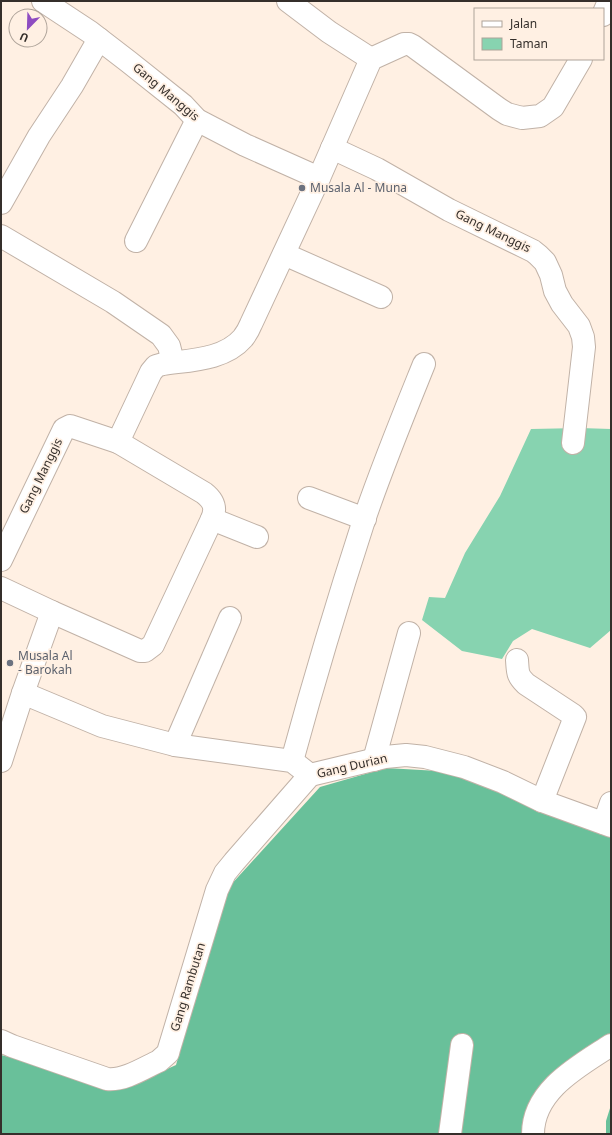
<svg xmlns="http://www.w3.org/2000/svg" width="612" height="1135" font-family="'Noto Sans',sans-serif">
<style>
.green{fill:#87d3b0}
.forest{fill:#69c09a}
.lines{fill:none;stroke-linecap:round;stroke-linejoin:round}
.minor-casing{stroke:#c1b2a7;stroke-width:24}
.major-casing{stroke:#c1b2a7;stroke-width:24}
.minor{stroke:#fff;stroke-width:22}
.major{stroke:#fff;stroke-width:22}
.worship-dot{fill:#6b7280;stroke:#fff0e3;stroke-width:1.5}
.labels{text-anchor:middle;stroke-width:3.5;stroke-linejoin:round;paint-order:stroke}
.street-label{font-size:12px;fill:#352f2b;stroke:#fff0e3}
.worship-label{font-size:12px;fill:#5b616d;stroke:#fff0e3;text-anchor:start}
</style>
<rect width="100%" height="100%" fill="#fff0e3"/>
<!-- green -->
<path class="green" d="M580,428l31,1v201l-21,18 -58,-19 -19,12 -11,18 -40,-8 -40,-31 7,-23 16,1 20,-45 35,-57 31,-67z"/>
<!-- forest -->
<g class="forest">
<path d="M386,768l70,4 155,61v206l-63,43 -20,52h-527v-79l127,32 48,-22 52,-177 92,-101z"/>
<path d="M611,1105v29h-5v-13z"/>
</g>
<g class="lines">
<defs>
<g id="minor">
<path d="M43,1l47,31 39,30 54,43 14,15 48,25 74,33"/>
<path d="M288,1l41,31 42,27"/>
<path d="M603,15l6,-14"/>
<path d="M332,148l45,21 72,41 84,41 5,4 7,7 6,13 4,16 7,13 17,22 4,11 1,10 -11,96"/>
<path d="M1,203l38,-67 33,-50 27,-47"/>
<path d="M1,236l112,66 48,33 8,11 4,16"/>
<path d="M136,241l61,-121"/>
<path d="M284,254l97,43"/>
<path d="M309,498l56,21"/>
<path d="M212,519l45,18"/>
<path d="M1,560l63,-131 6,-3 48,16 33,-70 5,-6 7,-2c27,-4 61,-4 80,-26 3,-4 6,-9 8,-14l68,-146 52,-119 33,-15h5l4,2 86,63 8,5 15,4 18,-2 13,-9 28,-48"/>
<path d="M1,588l51,24 88,39h5l8,-6 59,-126c5,-12 1,-19 -8,-26l-86,-51"/>
<path d="M517,660c1,13 0,15 9,24l47,31 2,2 -33,84"/>
<path d="M23,693l79,33 73,19 117,16 18,14 75,-18 21,-2 19,2 39,10 39,15 39,19 69,25"/>
<path d="M175,745l55,-127"/>
<path d="M374,760l35,-127"/>
<path d="M1,761l22,-68 29,-81"/>
<path d="M292,761c22,-81 46,-161 72,-241 18,-53 39,-104 60,-156"/>
<path d="M604,823l7,-20"/>
<path d="M1,1041l11,5 95,33c17,2 37,-11 52,-18l9,-8 1,-4 48,-159 8,-17 9,-11 76,-87"/>
<path d="M450,1134l12,-89"/>
</g>
<path id="major" d="M533,1134c0,-44 46,-68 78,-89"/>
</defs>
<!-- minor casing -->
<use href="#minor" class="minor-casing"/>
<!-- major casing -->
<use href="#major" class="major-casing"/>
<!-- minor -->
<use href="#minor" class="minor"/>
<!-- major -->
<use href="#major" class="major"/>
</g>
<!-- markers -->
<g class="worship-dot">
<circle cx="302" cy="188" r="4"/>
<circle cx="10" cy="663" r="4"/>
</g>
<g class="labels">
<!-- street labels -->
<g class="street-label">
<text transform="translate(166 92) rotate(40)" y="4">Gang Manggis</text>
<text transform="translate(493 231) rotate(26)" y="4">Gang Manggis</text>
<text transform="translate(41 476) rotate(-64)" y="4">Gang Manggis</text>
<text transform="translate(352 766) rotate(-13)" y="4">Gang Durian</text>
<text transform="translate(188 987) rotate(-73)" y="4">Gang Rambutan</text>
</g>
<!-- worship labels -->
<g class="worship-label">
<text x="310" y="192">Musala Al - Muna</text>
<text x="18" y="660">Musala Al<tspan x="18" dy="14">- Barokah</tspan></text>
</g>
</g>
<!-- border -->
<rect width="612" height="1135" fill="none" stroke="#352f2b" stroke-width="4"/>
<!-- legend -->
<rect x="474" y="8" width="130" height="52" fill="#fff0e3" stroke="#aea399"/>
<rect x="482" y="21" width="20" height="6" fill="#ffffff" stroke="#aea399"/>
<text x="510" y="28" font-size="12" fill="#352f2b">Jalan</text>
<rect x="482" y="38" width="20" height="12" fill="#87d3b0" stroke="#aea399"/>
<text x="510" y="48" font-size="12" fill="#352f2b">Taman</text>
<!-- north arrow -->
<g transform="translate(28 28) rotate(203)"><circle r="19" fill="#fff0e3" stroke="#aea399"/>
<path d="M0-3L7 15L0 10L-7 15Z" fill="#8e4cc1"/>
<text y="-6" font-size="11" font-weight="bold" text-anchor="middle" fill="#352f2b">U</text>
</g>
</svg>
